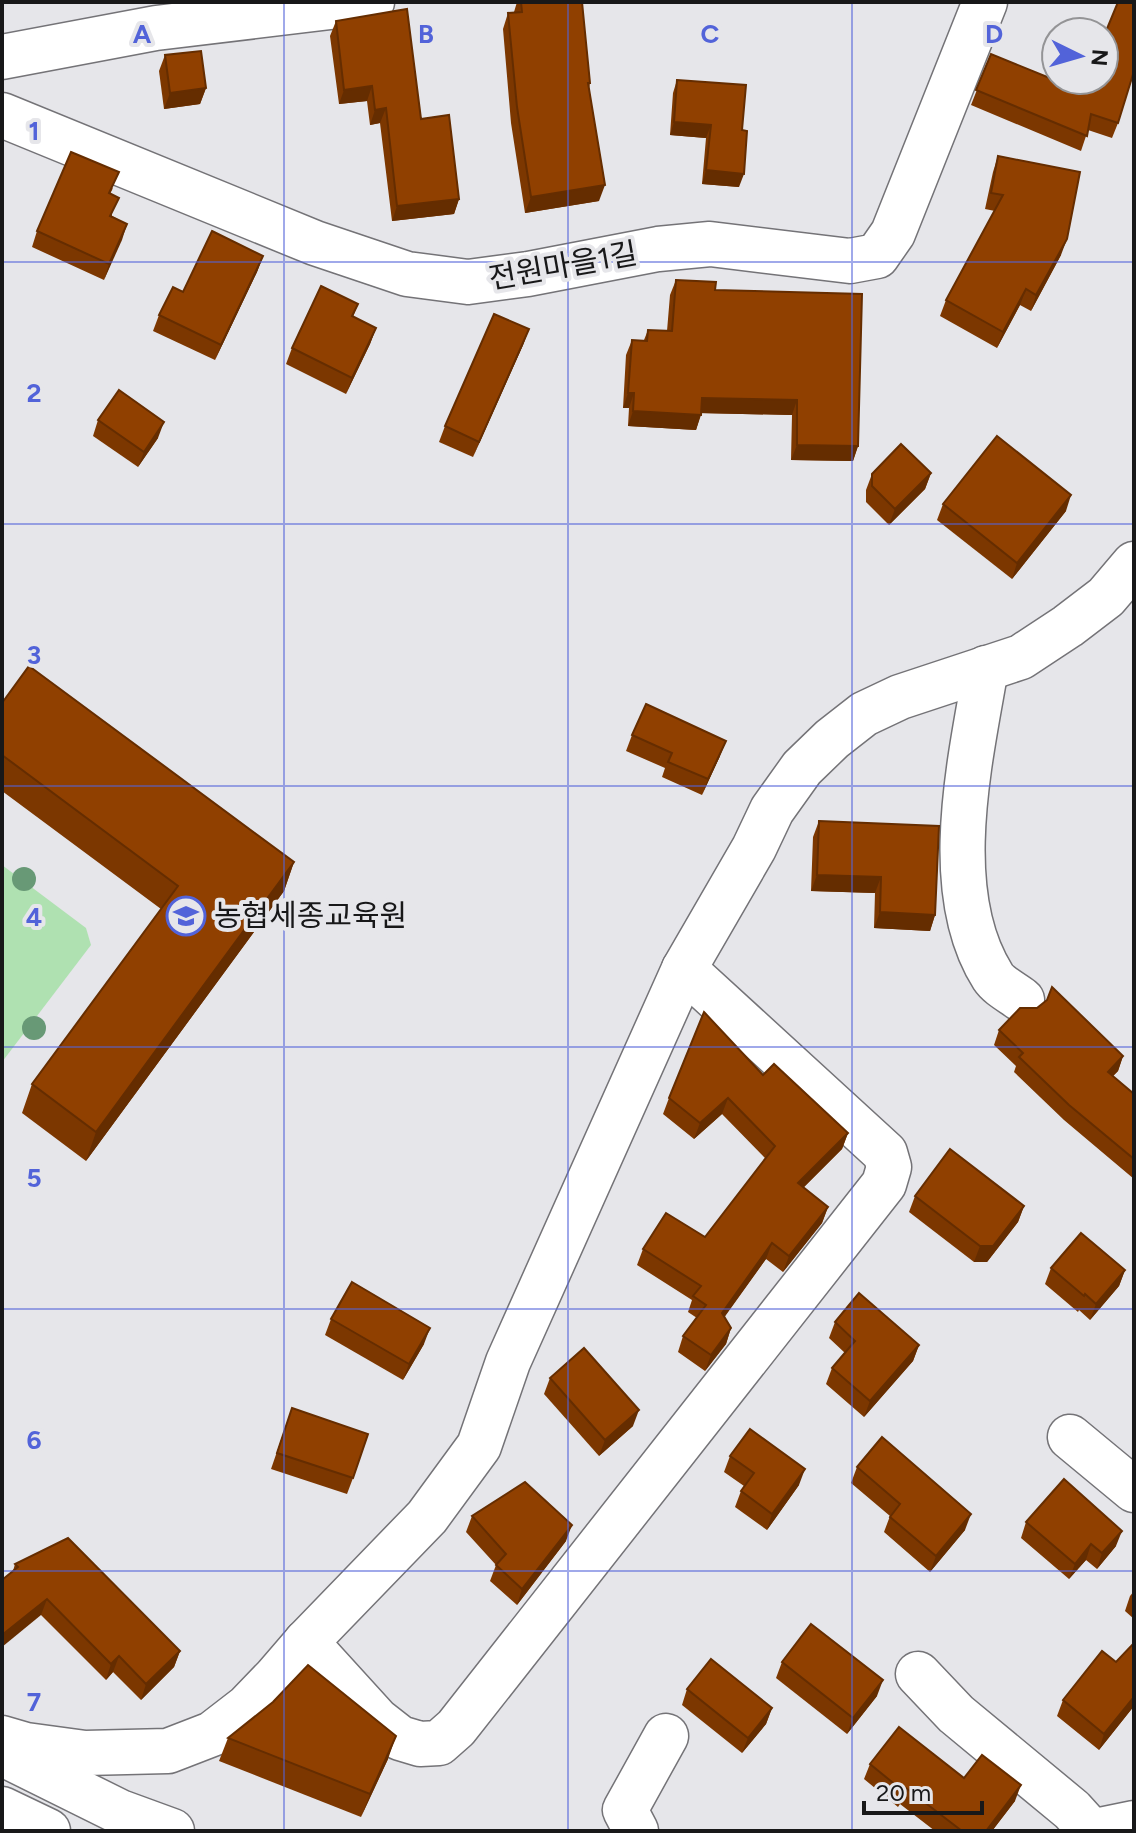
<svg xmlns="http://www.w3.org/2000/svg" width="1136" height="1833" font-family="Figtree,'Noto Sans KR',sans-serif">
<style>
.green{fill:#afe1b1}
.lines{fill:none;stroke-linecap:round;stroke-linejoin:round}
.street-casing{stroke:#747377;stroke-width:47}
.primary-casing{stroke:#747377;stroke-width:47}
.street{stroke:#fff;stroke-width:44}
.primary{stroke:#fff;stroke-width:44}
.tree{fill:#689976}
.wall{fill:#7c3700}
.shaded-wall{fill:#652d00}
.building{fill:#904000;stroke:#652d00;stroke-width:2}
.grid{fill:none;stroke:#5263d9;stroke-width:2;stroke-opacity:0.55}
.labels{text-anchor:middle;stroke-width:8;stroke-linejoin:round;paint-order:stroke}
.street-label{font-size:30px;fill:#181819;stroke:#e6e6ea}
.poi-label{font-size:30px;fill:#181819;stroke:#e6e6ea;text-anchor:start}
.grid-label{font-size:26px;text-anchor:middle;font-weight:bold;fill:#5263d9;stroke:#e6e6ea;stroke-width:8;stroke-linejoin:round;paint-order:stroke}
</style>
<rect width="100%" height="100%" fill="#e6e6ea"/>
<!-- green -->
<path class="green" d="M2,865l84,63 5,17 -89,117z"/>
<g class="lines">
<defs>
<g id="street">
<path d="M2,57l154,-29 216,-26"/>
<path d="M2,115l313,128 92,31 61,8 60,-8 130,-25 52,-5 140,17 27,-5 16,-23 92,-231"/>
<path d="M986,668c-16,93 -47,224 7,309 6,9 20,16 29,23"/>
<path d="M1070,1437l64,53"/>
<path d="M306,1642l71,78 23,18 20,6 19,-1 17,-15 428,-544 5,-17 -4,-14 -201,-184"/>
<path d="M918,1674l38,40 116,96 19,21"/>
<path d="M2,1738l24,7 59,8 83,-2 44,-17 35,-27 28,-29 31,-36 121,-125 52,-71 29,-84 176,-393 70,-121 18,-38 30,-42 30,-29 32,-25 36,-17 121,-40 47,-31 38,-29 28,-33"/>
<path d="M3,1754l117,58 52,19"/>
<path d="M636,1831l-11,-21 41,-74"/>
<path d="M1095,1831l39,-8"/>
</g>
<path id="primary" d="M2,1809l46,22"/>
</defs>
<!-- street casing -->
<use href="#street" class="street-casing"/>
<!-- primary casing -->
<use href="#primary" class="primary-casing"/>
<!-- street -->
<use href="#street" class="street"/>
<!-- primary -->
<use href="#primary" class="primary"/>
</g>
<!-- trees -->
<g class="tree">
<circle cx="24" cy="879" r="12"/>
<circle cx="34" cy="1028" r="12"/>
</g>
<!-- wall -->
<g class="wall">
<path d="M517,2h65l8,81 -1,5 10,113 -74,12 -14,-90 -8,-94 5,-16 6,-1z"/>
<path d="M336,21l85,98 38,80 -5,15 -62,7 -12,-98 -10,2 -3,-24 -28,3 -9,-68z"/>
<path d="M991,54l66,27 47,-1 14,43 -6,15 -24,-8 -7,21 -110,-46z"/>
<path d="M165,55l41,33 -6,16 -36,5 -5,-38z"/>
<path d="M677,80l65,50 -3,57 -37,-3 4,-46 -36,-3 3,-42z"/>
<path d="M998,156l63,99 -30,56 -11,-6 -23,43 -57,-32 6,-16 49,-89 -10,-2 8,-37z"/>
<path d="M113,188l-3,6 2,22 15,8 -23,56 -72,-33 5,-16z"/>
<path d="M263,256l-6,16 -42,88 -62,-29 6,-16 24,-23z"/>
<path d="M676,280l39,10 143,156 -5,15 -62,-1 1,-45 -91,-2 -5,17 -68,-4 1,-18h-6l3,-53 6,-15h12l4,-10 19,1 3,-36z"/>
<path d="M358,304l-5,13 23,11 -6,16 -24,50 -60,-30 6,-16z"/>
<path d="M529,329l-6,16 -50,112 -34,-15 6,-16z"/>
<path d="M98,420l60,18 -20,29 -45,-31z"/>
<path d="M931,473l-6,16 -36,36 -23,-23v-12l6,-16z"/>
<path d="M943,504l123,7 -54,68 -75,-59z"/>
<path d="M2,703l292,159 -10,29 -198,270 -64,-48 10,-29 129,-175 -159,-118z"/>
<path d="M632,735l88,21 -18,39 -40,-18 3,-9 -39,-17z"/>
<path d="M819,821l116,94 -5,16 -56,-3 1,-35 -64,-2 2,-54z"/>
<path d="M999,1030l124,26 -5,15 -5,5 21,18v85l-70,-59 -50,-48 2,-6 -22,-21z"/>
<path d="M763,1075l85,58 -6,16 -39,39 25,19 -6,16 -39,49 -17,-13 -42,58 7,11 -5,16 -21,27 -27,-19 5,-16 14,-18 -9,-6 4,-12 -55,-35 6,-16 62,-12 61,-78 -44,-45 -28,25 -31,-25 6,-16z"/>
<path d="M915,1196l109,10 -6,16 -31,40h-13l-65,-50z"/>
<path d="M1051,1268l74,2 -6,16 -29,34 -11,-10 -1,2 -33,-28z"/>
<path d="M331,1319l93,25 -21,36 -78,-45z"/>
<path d="M835,1322l84,23 -6,16 -49,56 -38,-33 6,-16 13,-15 -16,-15z"/>
<path d="M550,1378l83,48 -34,30 -55,-62z"/>
<path d="M292,1408l61,70 -6,16 -76,-25z"/>
<path d="M730,1456l69,29 -32,45 -32,-23 6,-16 3,-5 -20,-14z"/>
<path d="M857,1467l108,63 -35,42 -46,-40 6,-16 -39,-33z"/>
<path d="M472,1516l94,25 -49,64 -27,-24 6,-16 -30,-33z"/>
<path d="M1026,1522l90,24 -19,23 -11,-9 -17,19 -48,-41z"/>
<path d="M15,1564l165,87 -6,16 -33,33 -28,-28 -7,8 -65,-65 -28,-44z"/>
<path d="M1134,1591v28l-9,-8 5,-15z"/>
<path d="M1134,1643v63l-35,44 -42,-34 6,-16 53,-38z"/>
<path d="M782,1662l95,34 -30,38 -71,-56z"/>
<path d="M687,1689l85,19 -6,16 -24,29 -60,-48z"/>
<path d="M273,1702l115,57 -27,58 -142,-56 9,-23z"/>
<path d="M870,1764l94,14 51,23 -23,30h-57l-35,-27 -2,3 -34,-28z"/>
</g>
<!-- shaded-wall -->
<g class="shaded-wall">
<path d="M372,86l-5,15 -28,3 5,-14z"/>
<path d="M206,88l-6,16 -36,5 6,-16z"/>
<path d="M386,108l-6,15 -10,2 5,-15z"/>
<path d="M674,122l37,3 -5,13 -36,-3z"/>
<path d="M706,170l38,4 -5,13 -37,-3z"/>
<path d="M605,185l-6,16 -74,12 6,-16z"/>
<path d="M459,199l-5,15 -62,7 5,-15z"/>
<path d="M127,224l-5,16 -18,40 5,-16z"/>
<path d="M1067,239l-6,16 -30,56 5,-16z"/>
<path d="M263,256l-6,16 -42,88 6,-15z"/>
<path d="M1026,289l-6,16 -23,43 6,-16z"/>
<path d="M376,328l-6,16 -24,50 6,-16z"/>
<path d="M529,329l-6,16 -50,112 6,-15z"/>
<path d="M628,393h6l-5,15h-6z"/>
<path d="M702,398l95,2 -5,15 -95,-2z"/>
<path d="M633,411l68,4 -5,15 -68,-4z"/>
<path d="M164,422l-6,16 -20,29 6,-15z"/>
<path d="M797,445l61,1 -5,15 -62,-1z"/>
<path d="M931,473l-6,16 -36,36 6,-16z"/>
<path d="M1071,495l-5,16 -54,68 5,-16z"/>
<path d="M726,741l-6,15 -18,39 6,-16z"/>
<path d="M294,862l-10,29 -198,270 10,-29z"/>
<path d="M817,875l64,2 -6,16 -64,-2z"/>
<path d="M880,912l55,3 -5,16 -56,-3z"/>
<path d="M1123,1056l-5,15 -16,16 6,-15z"/>
<path d="M728,1098l-6,16 -28,25 6,-16z"/>
<path d="M848,1133l-6,16 -50,50 6,-16z"/>
<path d="M1024,1206l-6,16 -31,40h-13l6,-16z"/>
<path d="M828,1207l-6,16 -39,49 6,-16z"/>
<path d="M772,1243l-6,16 -50,70 6,-16z"/>
<path d="M1125,1270l-6,16 -29,34 6,-16z"/>
<path d="M430,1328l-6,16 -21,36 6,-16z"/>
<path d="M731,1328l-5,16 -21,27 6,-16z"/>
<path d="M919,1345l-6,16 -49,56 6,-16z"/>
<path d="M639,1410l-6,16 -34,30 6,-16z"/>
<path d="M805,1469l-6,16 -32,45 5,-16z"/>
<path d="M971,1514l-6,16 -35,42 6,-16z"/>
<path d="M572,1525l-6,16 -49,64 5,-16z"/>
<path d="M1122,1531l-6,15 -19,23 5,-16z"/>
<path d="M1091,1544l-5,16 -17,19 6,-15z"/>
<path d="M47,1599l-6,16 -39,32v-12z"/>
<path d="M180,1651l-6,16 -33,33 5,-16z"/>
<path d="M119,1656l-6,16 -7,8 5,-16z"/>
<path d="M883,1680l-6,16 -30,38 6,-16z"/>
<path d="M1134,1697v9l-35,44 5,-16z"/>
<path d="M772,1708l-6,16 -24,29 6,-15z"/>
<path d="M396,1736l-8,23 -27,58 9,-23z"/>
<path d="M1021,1785l-6,16 -23,30h-6z"/>
</g>
<!-- building -->
<g class="building">
<path d="M521,2h61l8,81h-2l17,102 -74,12 -14,-90 -9,-94 14,-1z"/>
<path d="M1118,2h16v69l-16,52 -27,-9 -4,22 -111,-46 15,-36 66,27 1,-1h46v-44z"/>
<path d="M407,9l14,110 28,-4 10,84 -62,7 -11,-98 -11,2 -3,-24 -28,4 -8,-69z"/>
<path d="M201,51l5,37 -36,5 -5,-38z"/>
<path d="M677,80l69,5 -4,45 5,1 -3,43 -38,-4 5,-45 -37,-3z"/>
<path d="M71,152l48,20 -10,21 10,5 -9,18 17,8 -18,40 -72,-33z"/>
<path d="M998,156l82,16 -13,67 -31,56 -10,-6 -23,43 -57,-32 57,-105 -12,-2z"/>
<path d="M212,231l51,25 -42,89 -62,-30 14,-28 10,5z"/>
<path d="M676,280l40,2 -1,8 147,4 -4,152 -61,-1v-45l-95,-2 -1,17 -68,-4 1,-18h-6l4,-53 15,1 1,-11 24,1z"/>
<path d="M321,286l37,18 -6,12 24,12 -24,50 -60,-30z"/>
<path d="M494,314l35,15 -50,113 -34,-16z"/>
<path d="M119,390l45,32 -20,30 -46,-32z"/>
<path d="M997,436l74,59 -54,68 -74,-59z"/>
<path d="M901,444l30,29 -36,36 -23,-23v-12z"/>
<path d="M29,666l265,196 -198,270 -64,-48 146,-198 -176,-131v-52z"/>
<path d="M646,704l80,37 -18,38 -40,-17 4,-9 -40,-18z"/>
<path d="M819,821l120,5 -4,89 -55,-3 1,-35 -64,-2z"/>
<path d="M1052,987l71,69 -15,16 26,22v65l-65,-54 -50,-48 4,-4 -24,-23 21,-22h17l10,-8z"/>
<path d="M704,1012l59,63 11,-11 74,69 -50,50 30,24 -39,49 -17,-13 -50,70 9,15 -20,27 -28,-19 23,-31 -13,-9 8,-10 -58,-37 23,-36 39,24 70,-91 -47,-48 -28,25 -31,-25z"/>
<path d="M950,1149l74,57 -31,40h-13l-65,-50z"/>
<path d="M1081,1233l44,37 -29,34 -11,-10 -1,2 -33,-28z"/>
<path d="M352,1282l78,46 -21,36 -78,-45z"/>
<path d="M859,1293l60,52 -49,56 -38,-33 23,-27 -20,-19z"/>
<path d="M584,1348l55,62 -34,30 -55,-62z"/>
<path d="M292,1408l76,26 -15,44 -76,-25z"/>
<path d="M750,1429l55,40 -33,45 -31,-23 13,-18 -24,-17z"/>
<path d="M882,1437l89,77 -35,42 -46,-39 10,-13 -43,-37z"/>
<path d="M1064,1479l58,52 -20,22 -11,-9 -16,20 -49,-42z"/>
<path d="M525,1482l47,43 -50,64 -26,-24 10,-11 -34,-38z"/>
<path d="M68,1538l112,113 -34,33 -27,-28 -8,8 -64,-65 -45,36v-55l16,-13 -3,-3z"/>
<path d="M811,1624l72,56 -30,38 -71,-56z"/>
<path d="M1134,1643v54l-30,37 -41,-34 39,-49 14,11z"/>
<path d="M711,1659l61,49 -24,30 -61,-49z"/>
<path d="M308,1665l88,71 -26,58 -142,-56 45,-36z"/>
<path d="M899,1727l65,51 18,-23 39,30 -35,46h-24l-56,-43 -3,3 -33,-27z"/>
</g>
<!-- grid -->
<path class="grid" d="M284,2v1829M568,2v1829M852,2v1829M2,262h1132M2,524h1132M2,786h1132M2,1047h1132M2,1309h1132M2,1571h1132"/>
<!-- icons -->
<defs>
<symbol id="school-ring" viewBox="-11 -11 22 22"><circle r="9.5" fill="#e6e6ea" stroke="#5263d9" stroke-width="1.5"/><path d="M0-5L7-2L0 1L-7-2ZM-4 1L0 2.5L4 1V4Q0 6-4 4Z" fill="#5263d9"/></symbol>
</defs>
<g fill-rule="evenodd">
<use href="#school-ring" x="164" y="894" width="44" height="44"/>
</g>
<g class="labels">
<!-- street labels -->
<g class="street-label">
<text transform="translate(563 266) rotate(-10)" y="10">전원마을1길</text>
</g>
<!-- poi labels -->
<g class="poi-label">
<text x="214" y="926">농협세종교육원</text>
</g>
</g>
<g class="grid-label">
<text x="142" y="43">A</text>
<text x="426" y="43">B</text>
<text x="710" y="43">C</text>
<text x="994" y="43">D</text>
<text x="34" y="140">1</text>
<text x="34" y="402">2</text>
<text x="34" y="664">3</text>
<text x="34" y="926">4</text>
<text x="34" y="1187">5</text>
<text x="34" y="1449">6</text>
<text x="34" y="1711">7</text>
</g>
<!-- border -->
<rect width="1136" height="1833" fill="none" stroke="#181819" stroke-width="8"/>
<!-- north arrow -->
<g transform="translate(1080 56) rotate(95)"><circle r="38" fill="#e6e6ea" stroke="#949496" stroke-width="2"/>
<path d="M0-6L14 30L0 20L-14 30Z" fill="#5263d9"/>
<text y="-12" font-size="22" font-weight="bold" text-anchor="middle" fill="#181819">N</text>
</g>
<!-- scale -->
<path d="M864 1801v12h118v-12" fill="none" stroke="#181819" stroke-width="4"/>
<text x="876" y="1801" font-size="24" fill="#181819" stroke="#e6e6ea" stroke-width="6" paint-order="stroke">20 m</text>
</svg>
